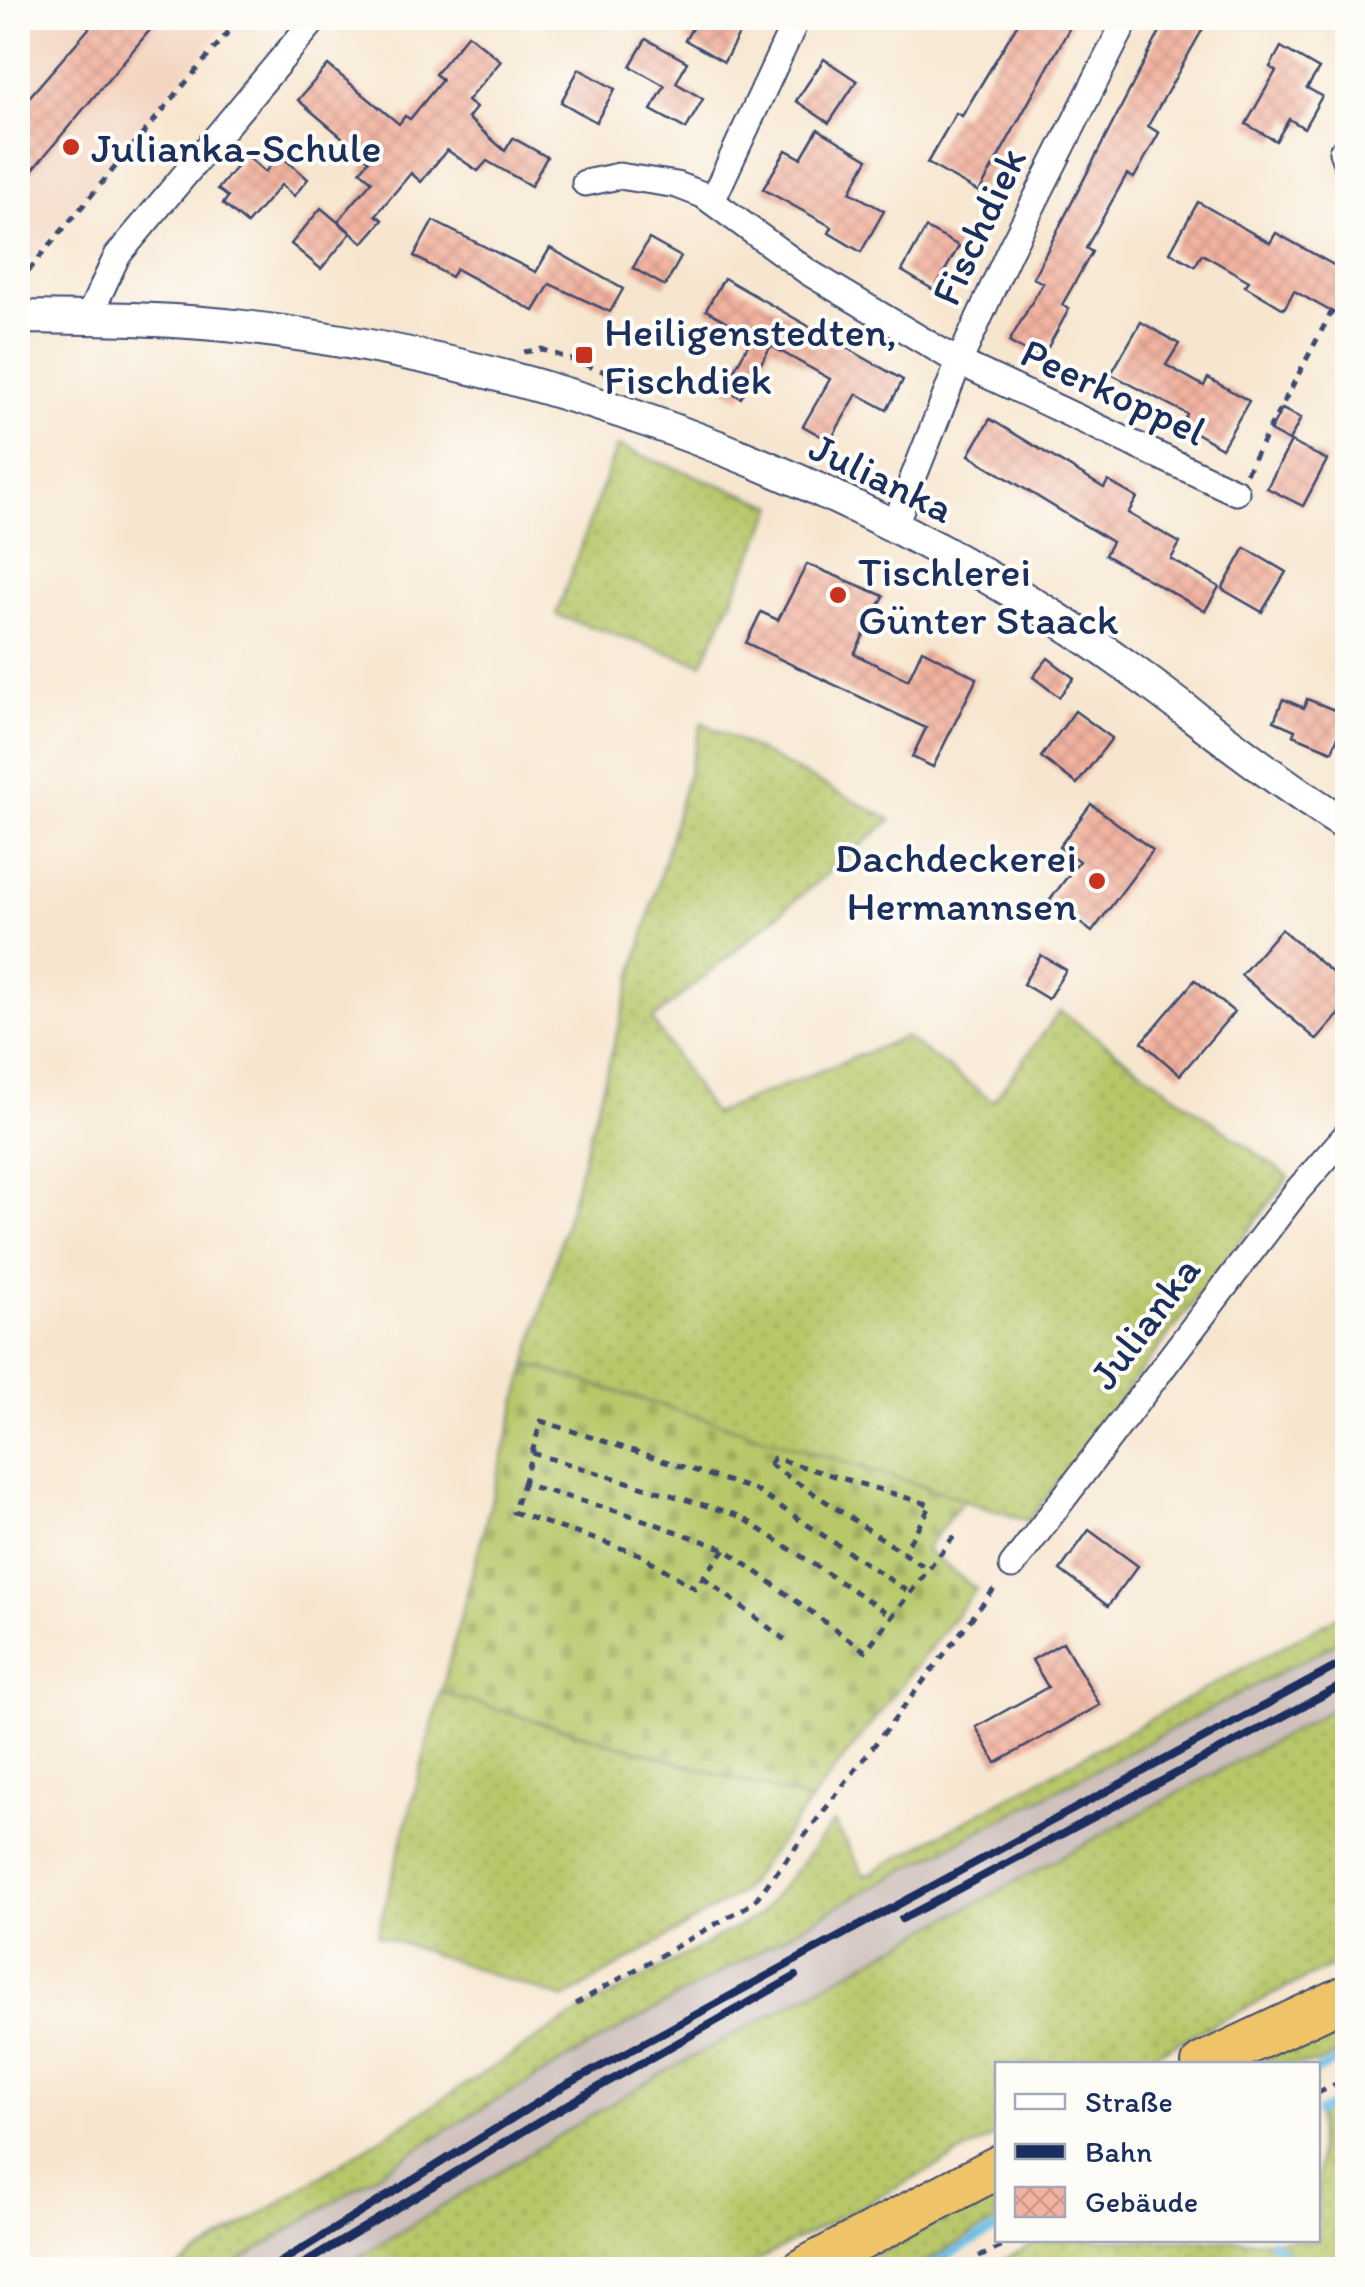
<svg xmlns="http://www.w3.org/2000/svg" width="1365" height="2287" font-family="Itim,sans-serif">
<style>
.built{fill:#f3d4bf}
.industrial{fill:#cfc0bb}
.grass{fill:url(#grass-dots);stroke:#6a7b64;stroke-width:2.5}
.cemetery{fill:url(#cemetery-stones);stroke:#6a7b64;stroke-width:2.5}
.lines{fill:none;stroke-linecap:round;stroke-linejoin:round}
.stream{stroke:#6abfe6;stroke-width:8}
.building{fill:url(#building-cross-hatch)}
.minor-casing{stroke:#3c4a6f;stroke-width:29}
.tertiary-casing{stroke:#3c4a6f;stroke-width:36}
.trunk-casing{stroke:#3c4a6f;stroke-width:46}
.path{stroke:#3c4a6f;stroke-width:5;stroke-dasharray:8 8;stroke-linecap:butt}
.minor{stroke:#fff;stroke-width:25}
.tertiary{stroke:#fff;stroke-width:32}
.trunk{stroke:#efc469;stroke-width:42}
.rail{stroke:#1b2f5e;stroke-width:8}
.poi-dot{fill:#c8321e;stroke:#fdfcf7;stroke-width:4}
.labels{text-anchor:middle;stroke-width:8;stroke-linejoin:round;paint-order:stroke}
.poi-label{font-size:42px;fill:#1b2f5e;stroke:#fdfcf7;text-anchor:start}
.street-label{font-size:42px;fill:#1b2f5e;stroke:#fdfcf7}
</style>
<defs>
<pattern id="grass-dots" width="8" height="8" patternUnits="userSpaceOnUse" patternTransform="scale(2.5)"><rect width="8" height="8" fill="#b8c769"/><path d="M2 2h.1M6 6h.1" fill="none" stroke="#9eab5d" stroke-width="1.8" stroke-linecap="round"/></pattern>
<pattern id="cemetery-stones" width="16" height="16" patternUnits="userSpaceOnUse" patternTransform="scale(2.5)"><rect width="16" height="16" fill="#b8c769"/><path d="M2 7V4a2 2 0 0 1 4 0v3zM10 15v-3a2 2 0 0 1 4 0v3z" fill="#9eab5d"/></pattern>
<pattern id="building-cross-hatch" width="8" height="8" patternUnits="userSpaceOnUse" patternTransform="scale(2.5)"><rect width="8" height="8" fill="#f2b29f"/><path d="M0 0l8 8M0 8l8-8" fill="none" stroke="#cf998b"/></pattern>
</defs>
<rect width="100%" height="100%" fill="#fdfcf7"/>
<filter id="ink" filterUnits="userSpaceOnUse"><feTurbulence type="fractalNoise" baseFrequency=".01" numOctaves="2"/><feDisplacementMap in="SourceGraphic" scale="20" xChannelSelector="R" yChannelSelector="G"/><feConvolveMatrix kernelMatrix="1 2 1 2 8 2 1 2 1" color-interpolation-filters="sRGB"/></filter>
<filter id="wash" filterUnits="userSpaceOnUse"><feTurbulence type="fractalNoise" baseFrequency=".0048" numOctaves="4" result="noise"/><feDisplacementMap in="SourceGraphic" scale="40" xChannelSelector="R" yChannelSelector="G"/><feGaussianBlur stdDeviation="2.25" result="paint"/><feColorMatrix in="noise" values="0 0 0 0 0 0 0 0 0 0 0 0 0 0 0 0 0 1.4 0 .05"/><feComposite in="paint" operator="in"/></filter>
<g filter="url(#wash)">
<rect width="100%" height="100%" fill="#f7e6cf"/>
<!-- built -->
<path class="built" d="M18,18h214l-214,258z"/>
<!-- industrial -->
<path class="industrial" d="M1347,1637v64l-702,382 -306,186 -112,1 241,-153 144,-83 246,-139z"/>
<!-- grass -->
<g class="grass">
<path d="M617,446l158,60 -73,158 -146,-49z"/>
<path d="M702,722l189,98 -239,200 61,94 192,-77 88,64 67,-90 229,166 -261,344 -501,-157z"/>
<path d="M1347,1611v26l-489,258 -246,139 -144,83 -241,152h-52l400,-254 184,-100 75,-93 31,54z"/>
<path d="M441,1693l370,108 -71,92 -176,106 -187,-64z"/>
<path d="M1347,1701v257l-213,106h-136l-1,71 -256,134h-402l306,-186z"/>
<path d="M1347,2020v30l-30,14h-61z"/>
<path d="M1347,2099v170h-43l-28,-29h42v-124z"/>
<path d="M997,2192v29l-84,48 -66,1z"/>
<path d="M1041,2240h225l29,29h-308z"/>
</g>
<!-- cemetery -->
<path class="cemetery" d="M527,1364l437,135 -39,51 51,39 -165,212 -370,-108z"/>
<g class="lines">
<!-- stream -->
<g class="stream">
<path d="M1318,2071l30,-14"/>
<path d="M1318,2113l30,-17"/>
<path d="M1271,2240l28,30"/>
<path d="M922,2270l76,-42"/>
</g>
</g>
<g id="blocks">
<!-- building -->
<g class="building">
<path d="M98,18h62l-131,156 -11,-10v-54z"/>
<path d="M698,18h12l29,16 -15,28 -39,-22z"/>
<path d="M1021,18h54l-96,174 -52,-29 29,-50 6,3z"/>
<path d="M1167,18h42l-61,108 11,7 -25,45 -7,-4 -41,74 6,4 -30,53 7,4 -28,51 -32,-18 34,-59 -10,-5z"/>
<path d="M468,34l33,27 -34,40 9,7 -8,10 37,33 8,-13 34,19 -16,29 -44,-25 -9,10 -31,-21 -26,32 -10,-9 -35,42 7,5 -20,23 -25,-22 34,-40 -12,-10 9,-11 -71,-60 30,-35 71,59 6,-8 5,3 32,-39 -7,-6z"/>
<path d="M646,39l41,23 -11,21 27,16 -17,30 -35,-19 14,-24 -35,-20z"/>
<path d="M1281,47l38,22 -12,19 15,8 -18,32 -15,-9 -13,22 -30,-17 30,-53 -6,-4z"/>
<path d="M824,59l33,22 -28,42 -33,-22z"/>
<path d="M579,69l36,20 -19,33 -35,-20z"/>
<path d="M818,129l50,30 -18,33 34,19 -23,41 -32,-19 3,-6 -69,-38 23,-39 15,8z"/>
<path d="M246,155l19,17 15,-17 28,24 -14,17 -13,-11 -34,39 -24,-20 5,-7 -10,-8z"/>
<path d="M1198,202l72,41 6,-10 72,40v48l-54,-30 -10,18 -39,-23 4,-5 -47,-27 -7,12 -25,-14z"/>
<path d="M321,208l30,25 -30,36 -30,-25z"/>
<path d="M433,221l103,51 14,-24 73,41 -13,23 -60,-28 -16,27 -78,-42 -5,8 -37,-21z"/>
<path d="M926,228l33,18 -25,44 -32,-19z"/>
<path d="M649,239l32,18 -16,29 -32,-18z"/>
<path d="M724,278l179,102 -16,30 -30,-16 -27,47 -27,-15 27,-47 -59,-33 -30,52 -17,-10 29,-52 -47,-26z"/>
<path d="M1141,322l38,22 -13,21 38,21 4,-8 41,23 -27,47 -40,-23 5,-11 -76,-40z"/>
<path d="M1282,409l19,9 -12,23 -19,-10z"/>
<path d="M990,419l114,69 4,-7 29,17 -9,15 52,30 -9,16 48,28 -14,24 -100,-56 7,-13 -143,-87z"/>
<path d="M1291,442l36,18 -24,46 -36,-18z"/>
<path d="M1245,548l41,24 -24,40 -40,-23z"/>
<path d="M807,564l77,32 -30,58 54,26 14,-30 55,28 -44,89 -21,-10 14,-29 -180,-85 15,-31 17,8z"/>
<path d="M1048,658l26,20 -15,19 -26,-20z"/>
<path d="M1283,699l21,9 3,-9 40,16 -15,36 -39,-16 2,-5 -21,-9z"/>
<path d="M1075,711l37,27 -35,46 -36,-27z"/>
<path d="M1091,804l62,46 -61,82 -42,-32 29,-39 -20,-14z"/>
<path d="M1281,929l67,57v18l-31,36 -76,-65z"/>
<path d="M1041,955l25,15 -18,29 -25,-15z"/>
<path d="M1195,980l39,32 -54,63 -38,-33z"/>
<path d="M1089,1530l49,36 -30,40 -48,-36z"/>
<path d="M1063,1642l37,63 -104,58 -20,-36 72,-40 -16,-27z"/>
</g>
</g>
</g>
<g filter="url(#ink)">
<use href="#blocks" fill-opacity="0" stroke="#3c4a6f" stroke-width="2.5"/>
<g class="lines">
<defs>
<g id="minor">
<path d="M1342,152l6,16"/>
<path d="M585,183l34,-7 58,9 26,10 105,77 151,90 277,130"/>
<path d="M712,201l85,-183"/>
<path d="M88,318l29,-62 199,-238"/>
<path d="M893,529l66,-167 50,-110 118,-234"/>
<path d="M1012,1566l285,-375 51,-58"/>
</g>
<path id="tertiary" d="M18,317c75,1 151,1 226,10 287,33 570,138 813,292 101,64 190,144 291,207"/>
<g id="trunk">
<path d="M1203,2064l145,-68"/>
<path d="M802,2270l196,-103"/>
</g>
</defs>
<!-- minor casing -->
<use href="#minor" class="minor-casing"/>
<!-- tertiary casing -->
<use href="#tertiary" class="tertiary-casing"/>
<!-- trunk casing -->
<use href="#trunk" class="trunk-casing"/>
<!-- path -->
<g class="path">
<path d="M18,283l222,-265"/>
<path d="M524,352l18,-3 123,45"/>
<path d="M1246,473l102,-192"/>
<path d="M532,1453l9,-32 214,69 155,103"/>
<path d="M769,1464l5,-6 157,47 -28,48"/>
<path d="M769,1464l159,105"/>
<path d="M523,1484l9,-31 208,63 152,100"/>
<path d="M725,1549l-30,39 -56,-34 -126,-42 10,-28 107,31 95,34 140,102 94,-121"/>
<path d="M703,1577l82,63"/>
<path d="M575,2004l178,-101 245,-319"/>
<path d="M1318,2093l30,-15"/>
<path d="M970,2270l7,-12 39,-18"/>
</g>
<!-- minor -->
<use href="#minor" class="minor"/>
<!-- tertiary -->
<use href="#tertiary" class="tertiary"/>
<!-- trunk -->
<use href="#trunk" class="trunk"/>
<!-- rail -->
<g class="rail">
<path d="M902,1919l446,-237"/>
<path d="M300,2266l267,-161 229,-129"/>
<path d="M268,2270l293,-182 787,-428"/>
</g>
</g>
</g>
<!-- markers -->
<g class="poi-dot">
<circle cx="71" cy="147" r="10"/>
<rect x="574" y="345" width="20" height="20" rx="5"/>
<circle cx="838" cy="595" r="10"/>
<circle cx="1097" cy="881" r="10"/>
</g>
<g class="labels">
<!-- poi labels -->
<g class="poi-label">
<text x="91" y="162">Julianka-Schule</text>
<text x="604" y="346">Heiligenstedten,<tspan x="604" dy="48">Fischdiek</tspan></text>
<text x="858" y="586">Tischlerei<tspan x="858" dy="48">Günter Staack</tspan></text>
<text x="1077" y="872" text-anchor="end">Dachdeckerei<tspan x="1077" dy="48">Hermannsen</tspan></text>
</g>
<!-- street labels -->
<g class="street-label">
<text transform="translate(978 226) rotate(-65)" y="15">Fischdiek</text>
<text transform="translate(1114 391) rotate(25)" y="15">Peerkoppel</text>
<text transform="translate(882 477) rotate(26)" y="15">Julianka</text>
<text transform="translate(1144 1322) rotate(-53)" y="15">Julianka</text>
</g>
</g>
<!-- margin -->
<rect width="1365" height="2287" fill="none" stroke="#fdfcf7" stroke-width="60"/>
<!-- legend -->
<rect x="995" y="2062" width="325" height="180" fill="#fdfcf7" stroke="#a3aaba" stroke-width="2.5"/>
<rect x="1015" y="2094" width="50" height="15" fill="#ffffff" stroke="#a3aaba" stroke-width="2.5"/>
<text x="1085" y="2112" font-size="30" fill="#1b2f5e">Straße</text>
<rect x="1015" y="2144" width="50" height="15" fill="#1b2f5e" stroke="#a3aaba" stroke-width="2.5"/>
<text x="1085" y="2162" font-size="30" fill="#1b2f5e">Bahn</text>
<rect x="1015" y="2187" width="50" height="30" fill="url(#building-cross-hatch)" stroke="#a3aaba" stroke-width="2.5"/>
<text x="1085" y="2212" font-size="30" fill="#1b2f5e">Gebäude</text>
</svg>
